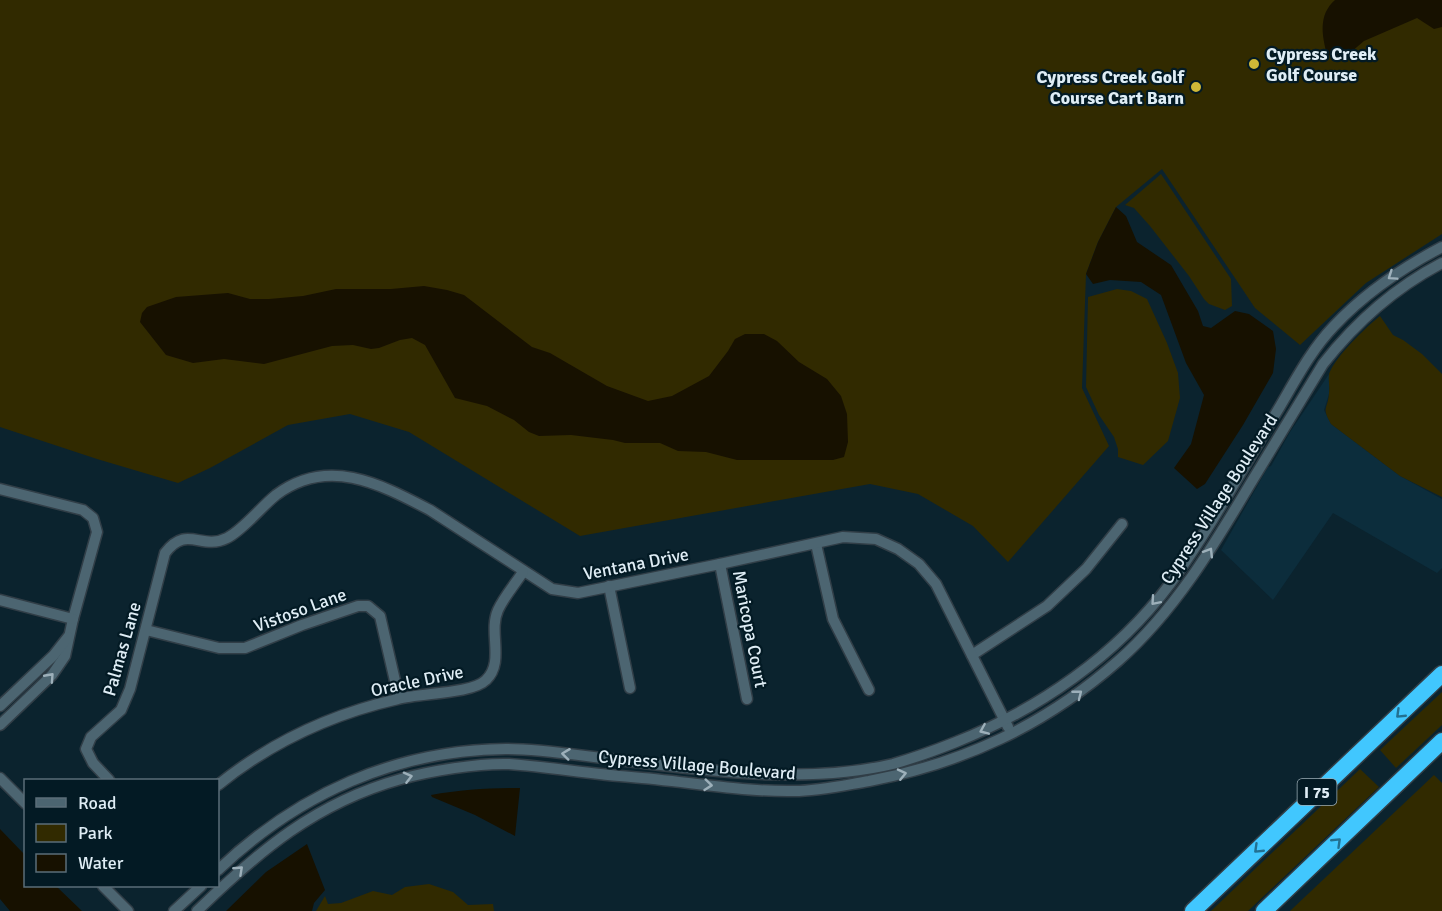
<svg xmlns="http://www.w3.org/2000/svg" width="1442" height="911" font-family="Signika,sans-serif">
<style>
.built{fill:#0c2d3c}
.green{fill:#312a00}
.water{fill:#171100}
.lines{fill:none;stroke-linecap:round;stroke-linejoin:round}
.minor-casing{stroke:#313e47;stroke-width:13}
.highway-casing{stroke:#313e47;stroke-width:19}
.minor{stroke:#4c6571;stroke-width:10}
.highway{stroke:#41c7fe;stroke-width:16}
.oneway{stroke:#9db0ba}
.oneway2{stroke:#227091}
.poi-dot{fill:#cfb837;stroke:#031a24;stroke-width:2}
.labels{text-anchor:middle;stroke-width:4.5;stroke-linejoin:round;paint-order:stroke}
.shield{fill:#031a24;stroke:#9daeb6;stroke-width:1.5}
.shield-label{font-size:16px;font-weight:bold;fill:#dfedf5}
.poi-label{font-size:18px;font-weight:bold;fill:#dfedf5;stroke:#031a24;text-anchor:start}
.street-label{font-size:18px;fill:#dfedf5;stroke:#031a24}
</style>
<rect width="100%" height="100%" fill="#0b232e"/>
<!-- built -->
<path class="built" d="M1329,374v20l-5,16 7,14 69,52 42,23v69l-5,5 -104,-60 -60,87 -52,-50 47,-83 3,-1 19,-34z"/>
<!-- green -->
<g class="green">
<path d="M0,0h1442v234l-76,49 -66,62 -45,-37 -93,-139 -46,38 -18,35 -12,32 -4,114 27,58 -101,116 -35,-36 -55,-32 -48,-10 -290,52 -171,-104 -59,-18 -62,11 -78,43 -32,15 -81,-24 -97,-32z"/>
<path d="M1161,174l70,105 1,27 -7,4 -16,-6 -5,-5 -15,-23 -39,-50 -16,-18 -9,-3z"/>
<path d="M1117,289l14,2 16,8 20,44 11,30 2,25 -12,43 -25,24 -25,-8v-8l-4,-12 -15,-22 -13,-28 2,-90z"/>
<path d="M1380,316l13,19 10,5 19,14 20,20v123l-42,-21 -69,-52c-10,-18 -3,-14 -2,-31 1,-6 -1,-13 0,-19 6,-17 37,-47 51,-58z"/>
<path d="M1442,692v33l-46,43 -16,-18z"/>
<path d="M1360,769l19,18 -131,124h-37z"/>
<path d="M1434,775l8,8v128h-152z"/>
<path d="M429,884l24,8 15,13 25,-1 1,7h-178l9,-15 3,8 13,-1 32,-12 19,4 13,-8z"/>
</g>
<!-- water -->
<g class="water">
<path d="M1335,0h107v27l-8,2 -17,-11 -53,23 -20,17 -17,-3c-5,-20 -9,-40 8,-55z"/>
<path d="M1116,207l10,9 11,26 34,23 27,46 5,15 8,2 24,-17 14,3 24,17 3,18 -3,24 -30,52 -38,59 -8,5 -23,-21 17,-24 13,-49 -18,-32 -25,-68 -20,-13 -31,-2 -17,4 -7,-10 12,-32z"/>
<path d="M424,286l23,4 17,5 68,52 18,6 57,33 41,15 24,-5 37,-20 19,-25 7,-12 10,-5h19l13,7 22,21 28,17 14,17 6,18 1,28 -4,15 -11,3h-96l-31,-8 -28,-1 -18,-8h-35l-12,-3 -42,-5 -32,1 -10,-4 -15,-12 -27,-14 -32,-8 -30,-53 -13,-7 -12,2 -21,8 -8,1 -18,-4 -21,1 -68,18 -40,-5 -31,4 -27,-8 -26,-33 2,-9 5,-6 29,-10 52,-4 22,6h19l34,-3 33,-7h55z"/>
<path d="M516,788h4l-5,48 -40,-21 -43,-18 -1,-2c28,-5 57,-7 85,-7z"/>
<path d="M0,829l25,26 1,31h30l26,25h-72l-10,-12z"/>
<path d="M307,844l18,46 -11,13 -2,8h-86l40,-39z"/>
</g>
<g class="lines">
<defs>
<g id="minor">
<path d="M0,489l83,21 10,8 4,14 -24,87 -8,37 -13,19 -52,50"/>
<path d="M816,544l17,75 36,71"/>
<path d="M720,564l27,135"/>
<path d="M609,586l21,102"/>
<path d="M0,600l73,19"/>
<path d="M146,630l73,18h26l57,-23 56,-19h10l12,10 19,82"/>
<path d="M972,655l75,-49 39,-37 36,-45"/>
<path d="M0,706l53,-50 15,-19"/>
<path d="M0,778l26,26"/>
<path d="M109,780l-16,-17 -7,-14 5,-12 30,-27 9,-21 35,-136c22,-29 36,-2 62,-15 16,-8 34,-31 49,-43 52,-39 104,-11 154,15l122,79 26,4 142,-29 123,-27 33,2 22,10 21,15 17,20 72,143"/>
<path d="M218,785c52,-42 114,-71 180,-86 21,-6 74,-5 88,-19 19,-18 2,-48 12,-70 6,-13 17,-26 25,-38"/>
<path d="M218,870c80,-76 177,-120 288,-121 38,0 75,7 112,11 88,10 188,25 275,4 21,-6 43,-14 63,-22 83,-33 160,-86 214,-158 39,-54 72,-114 106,-171 18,-30 34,-62 58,-87 31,-33 68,-58 108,-79"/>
<path d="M103,886l25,25"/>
<path d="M174,911l27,-25"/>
<path d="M197,911c62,-60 118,-108 204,-132 29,-8 77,-16 108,-15 41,3 81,10 122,13 54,4 109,15 163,14 25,0 51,-6 75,-10 95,-18 176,-56 249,-120 57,-50 96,-116 134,-180 24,-39 47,-78 71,-117 33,-42 71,-76 119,-101"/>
</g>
<g id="highway">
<path d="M1193,911l249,-237"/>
<path d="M1264,911l178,-170"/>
</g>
</defs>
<!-- minor casing -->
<use href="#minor" class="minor-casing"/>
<!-- highway casing -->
<use href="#highway" class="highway-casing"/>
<!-- minor -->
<use href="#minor" class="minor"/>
<!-- highway -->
<use href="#highway" class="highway"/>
</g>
<!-- one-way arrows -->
<defs><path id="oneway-chevron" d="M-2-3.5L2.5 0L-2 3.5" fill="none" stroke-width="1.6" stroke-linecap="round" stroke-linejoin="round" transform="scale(1.5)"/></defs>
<g class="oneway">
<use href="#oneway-chevron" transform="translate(1392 276) rotate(146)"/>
<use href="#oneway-chevron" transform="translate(1209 552) rotate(-58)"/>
<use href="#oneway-chevron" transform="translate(1155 601) rotate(131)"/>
<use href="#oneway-chevron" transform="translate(50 677) rotate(-48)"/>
<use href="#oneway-chevron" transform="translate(1078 694) rotate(-38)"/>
<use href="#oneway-chevron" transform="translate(984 730) rotate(157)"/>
<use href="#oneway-chevron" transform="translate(566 754) rotate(-173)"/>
<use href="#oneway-chevron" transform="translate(902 774) rotate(-13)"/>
<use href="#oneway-chevron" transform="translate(408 777) rotate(-14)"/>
<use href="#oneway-chevron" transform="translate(708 785) rotate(6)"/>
<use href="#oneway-chevron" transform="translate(239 870) rotate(-43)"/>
</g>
<g class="oneway2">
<use href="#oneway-chevron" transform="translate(1400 714) rotate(136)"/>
<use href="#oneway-chevron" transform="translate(1337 842) rotate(-44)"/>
<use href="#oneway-chevron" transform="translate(1258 849) rotate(136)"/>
</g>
<!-- markers -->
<g class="poi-dot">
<circle cx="1254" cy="64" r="6"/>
<circle cx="1196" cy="87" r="6"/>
</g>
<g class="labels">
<!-- shield labels -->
<rect class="shield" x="1297.5" y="779" width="39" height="26" rx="4.5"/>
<g class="shield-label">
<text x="1317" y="798">I 75</text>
</g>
<!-- poi labels -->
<g class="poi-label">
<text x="1266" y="60">Cypress Creek<tspan x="1266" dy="21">Golf Course</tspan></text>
<text x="1184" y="83" text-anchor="end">Cypress Creek Golf<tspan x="1184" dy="21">Course Cart Barn</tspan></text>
</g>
<!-- street labels -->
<g class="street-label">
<text transform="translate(1219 499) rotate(-57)" y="6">Cypress Village Boulevard</text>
<text transform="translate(636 564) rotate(-11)" y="6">Ventana Drive</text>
<text transform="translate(300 610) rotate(-20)" y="6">Vistoso Lane</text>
<text transform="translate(750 629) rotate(79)" y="6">Maricopa Court</text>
<text transform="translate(122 649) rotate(-74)" y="6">Palmas Lane</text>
<text transform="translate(417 681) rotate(-12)" y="6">Oracle Drive</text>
<text transform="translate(697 765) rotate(5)" y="6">Cypress Village Boulevard</text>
</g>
</g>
<!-- legend -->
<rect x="24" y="779" width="195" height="108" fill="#031a24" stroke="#5b6e78" stroke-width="1.5"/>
<rect x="36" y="798" width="30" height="9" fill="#4c6571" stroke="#5b6e78" stroke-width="1.5"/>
<text x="78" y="809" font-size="18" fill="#dfedf5">Road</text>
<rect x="36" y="824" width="30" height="18" fill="#312a00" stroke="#5b6e78" stroke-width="1.5"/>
<text x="78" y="839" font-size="18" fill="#dfedf5">Park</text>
<rect x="36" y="854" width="30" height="18" fill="#171100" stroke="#5b6e78" stroke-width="1.5"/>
<text x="78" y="869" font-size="18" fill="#dfedf5">Water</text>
</svg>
